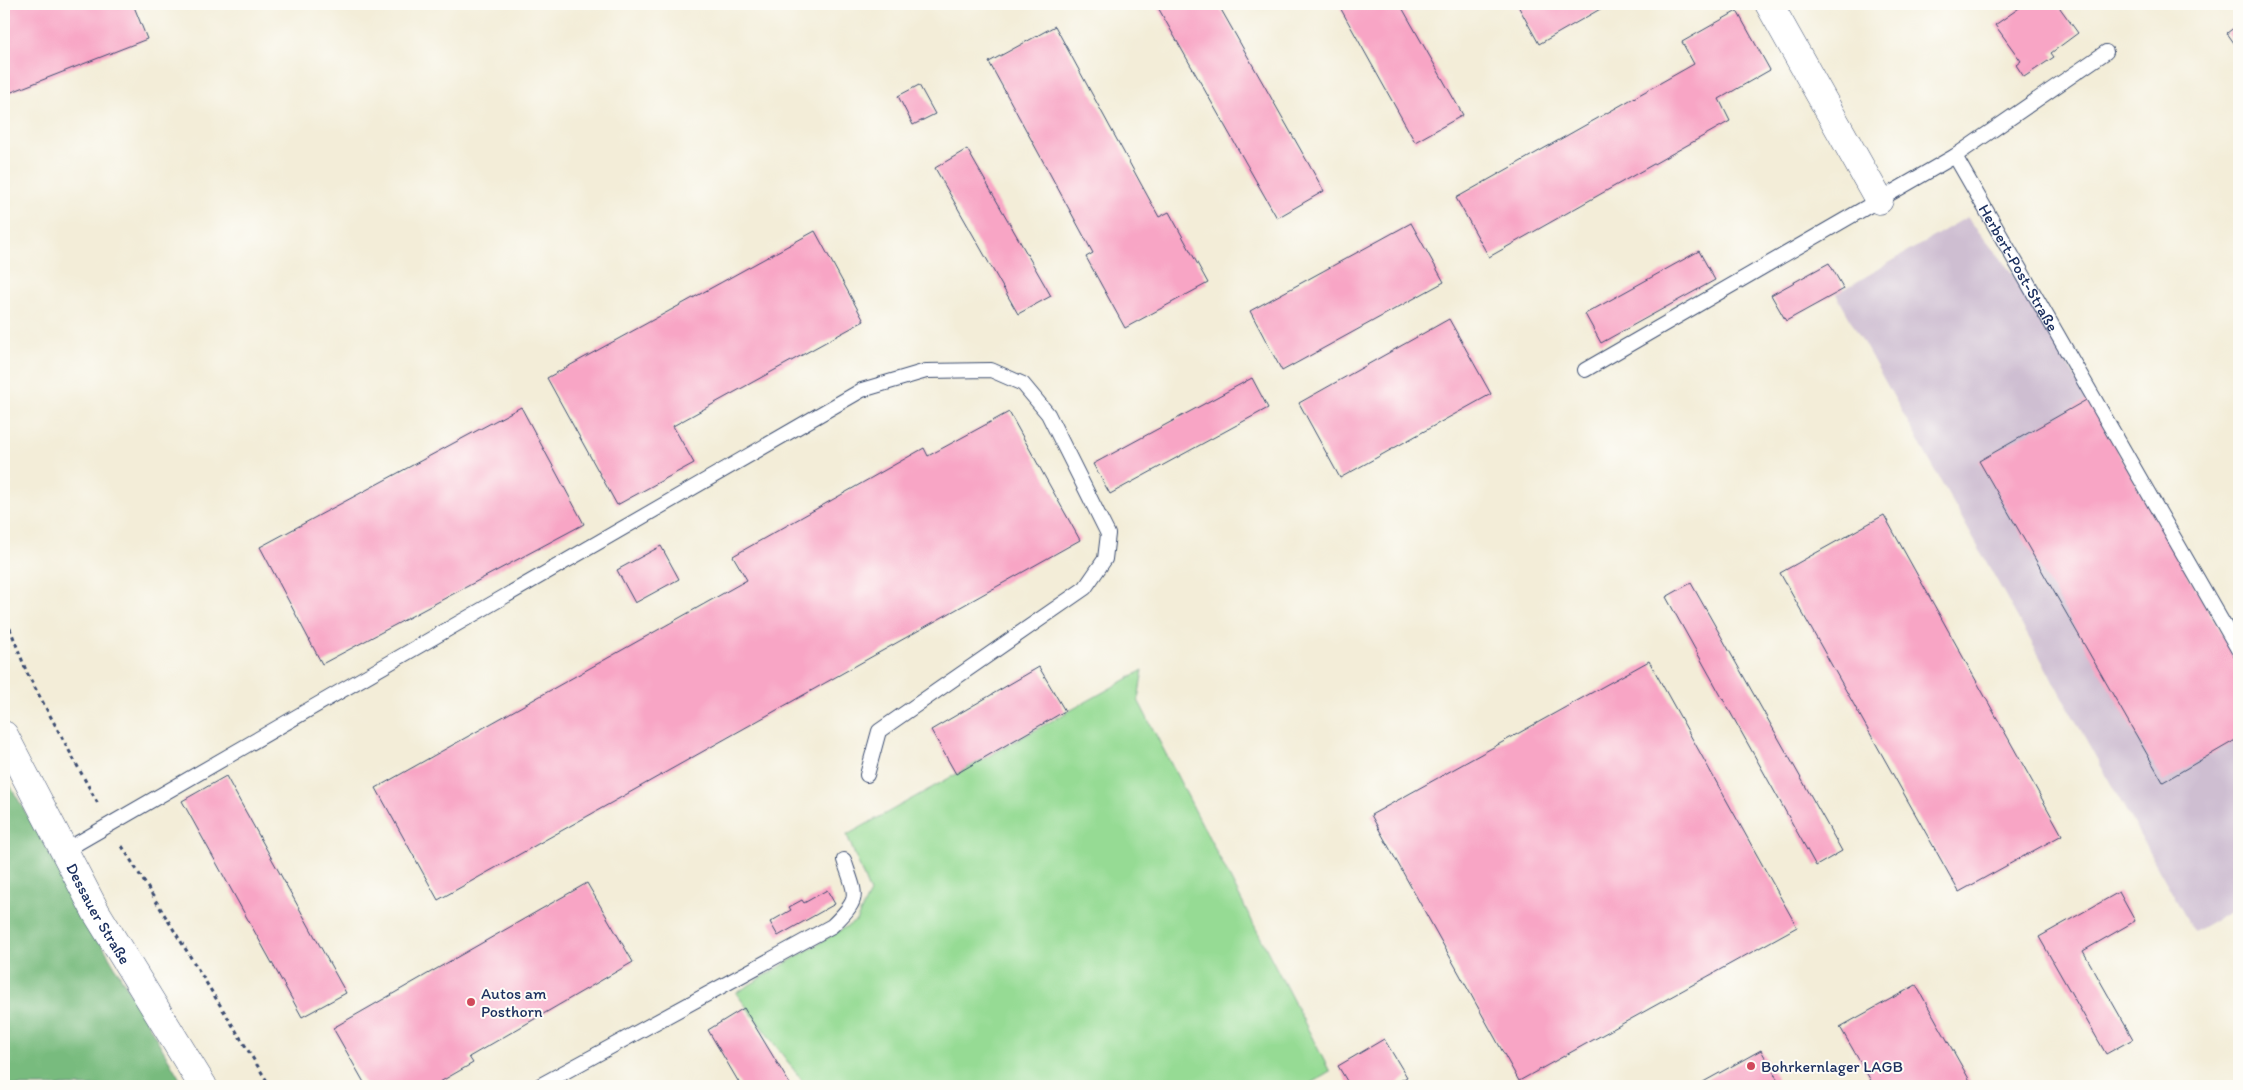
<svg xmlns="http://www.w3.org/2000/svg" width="2243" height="1090" font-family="Itim,sans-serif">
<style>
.industrial{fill:#cebed1}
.green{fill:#96db94;stroke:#588579}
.forest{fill:#78bb7e;stroke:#4a756e}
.building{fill:#f8a5c5}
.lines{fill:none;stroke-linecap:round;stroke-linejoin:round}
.service-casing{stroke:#3b4c70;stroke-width:16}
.minor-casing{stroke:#3b4c70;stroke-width:29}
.secondary-casing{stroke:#3b4c70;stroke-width:29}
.path{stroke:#3b4c70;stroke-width:3;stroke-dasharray:4 4;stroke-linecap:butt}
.service{stroke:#fff;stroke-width:14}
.minor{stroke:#fff;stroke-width:28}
.secondary{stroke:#fff;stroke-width:28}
.poi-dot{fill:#d1495b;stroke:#fdfcf7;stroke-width:2}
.labels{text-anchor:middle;stroke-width:4;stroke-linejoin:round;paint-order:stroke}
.street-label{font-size:16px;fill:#1b2f5e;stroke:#fdfcf7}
.poi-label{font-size:16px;fill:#1b2f5e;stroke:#fdfcf7;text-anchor:start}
</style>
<rect width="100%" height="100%" fill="#fdfcf7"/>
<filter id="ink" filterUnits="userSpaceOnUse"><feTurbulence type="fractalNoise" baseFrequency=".02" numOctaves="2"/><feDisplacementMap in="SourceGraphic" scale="10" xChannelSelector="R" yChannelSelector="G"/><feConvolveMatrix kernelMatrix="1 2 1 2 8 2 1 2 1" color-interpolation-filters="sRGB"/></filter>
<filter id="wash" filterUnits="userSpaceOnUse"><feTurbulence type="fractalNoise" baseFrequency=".0096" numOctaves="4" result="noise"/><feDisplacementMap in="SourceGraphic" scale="20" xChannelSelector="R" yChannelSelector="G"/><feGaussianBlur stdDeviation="1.12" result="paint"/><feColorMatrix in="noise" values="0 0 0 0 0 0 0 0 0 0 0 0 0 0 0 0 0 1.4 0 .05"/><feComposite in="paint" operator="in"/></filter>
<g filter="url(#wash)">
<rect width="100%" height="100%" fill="#f3edd8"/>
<!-- industrial -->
<path class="industrial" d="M1967,217l57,71 215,377v241l-45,26 -358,-638z"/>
<!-- green -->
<path class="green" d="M1143,670l-5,30 192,372 -23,14h-501l-70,-93 120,-72 14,-28 -23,-58z"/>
<!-- forest -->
<path class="forest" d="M4,775l180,311h-180z"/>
<g id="blocks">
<!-- building -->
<g class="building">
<path d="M4,4h129l14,35 -143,56z"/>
<path d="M1156,4h62l106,187 -47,27z"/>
<path d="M1338,4h62l63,111 -48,27z"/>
<path d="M1517,4h92l-70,40z"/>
<path d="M2025,4h32l21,29 -27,20 3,4 -30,20 -8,-12 5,-4 -26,-36z"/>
<path d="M1737,11l33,59 -51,29 11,22 -241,136 -33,-59 238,-134 -12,-22z"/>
<path d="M2239,24v26l-12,-17z"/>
<path d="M1055,26l104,191 10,-5 39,71 -83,45 -39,-71 7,-4 -104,-191z"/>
<path d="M919,85l16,29 -22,11 -15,-29z"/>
<path d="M967,149l84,147 -33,18 -83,-146z"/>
<path d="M1411,223l33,59 -162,89 -32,-60z"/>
<path d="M815,231l49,90 -191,105 21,37 -77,42 -70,-127z"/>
<path d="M1699,251l16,29 -114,63 -16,-29z"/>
<path d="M1829,263l15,26 -58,32 -15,-26z"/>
<path d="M1449,319l42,75 -151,84 -41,-75z"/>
<path d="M1252,378l16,30 -158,86 -17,-30z"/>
<path d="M2088,399l151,265v74l-76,44 -184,-321z"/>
<path d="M521,407l63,117 -262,140 -62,-117z"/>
<path d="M1009,412l71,128 -642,360 -62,-112 371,-208 -14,-24 191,-108 4,8z"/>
<path d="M1884,515l178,320 -103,57 -179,-319z"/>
<path d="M661,546l18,33 -44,24 -18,-33z"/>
<path d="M1691,583l151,268 -26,15 -150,-269z"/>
<path d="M1649,661l148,266 -278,154 -148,-266z"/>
<path d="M1039,667l26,44 -109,63 -25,-44z"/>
<path d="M226,776l120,217 -44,24 -120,-216z"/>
<path d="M587,883l46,79 -164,95 4,6 -40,23h-67l-33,-58z"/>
<path d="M827,890l8,14 -57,32 -8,-14 21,-12 -2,-3 13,-7 2,3z"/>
<path d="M2119,892l16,29 -52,30 50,88 -27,15 -67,-117z"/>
<path d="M1916,985l57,101h-99l-34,-59z"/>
<path d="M744,1008l47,78h-50l-33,-56z"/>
<path d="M1384,1039l23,38 -9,5 3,4h-51l-12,-20z"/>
<path d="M1761,1050l20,36h-85z"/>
</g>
</g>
</g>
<g filter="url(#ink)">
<use href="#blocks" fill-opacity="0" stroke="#3b4c70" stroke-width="1"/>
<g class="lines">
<defs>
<g id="service">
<path d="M1955,156l151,-104"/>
<path id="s1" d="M1585,370l370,-214 284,495"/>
<path d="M64,851l798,-461 64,-19 65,-1 32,14 25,30 60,120 -3,25 -20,29 -206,143 -12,44"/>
<path d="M539,1086l293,-160c30,-29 24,-29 12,-66"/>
</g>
<path id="minor" d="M1769,4l110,196"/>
<g id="secondary">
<path id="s2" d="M4,735l92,177 107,174"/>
</g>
</defs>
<!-- service casing -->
<use href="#service" class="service-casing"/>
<!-- minor casing -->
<use href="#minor" class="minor-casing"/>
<!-- secondary casing -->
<use href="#secondary" class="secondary-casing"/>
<!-- path -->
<g class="path">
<path d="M4,613l23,60 71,131"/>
<path d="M122,846l148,240"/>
</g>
<!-- service -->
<use href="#service" class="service"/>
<!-- minor -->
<use href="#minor" class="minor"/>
<!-- secondary -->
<use href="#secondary" class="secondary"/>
</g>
</g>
<!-- markers -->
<g class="poi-dot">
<circle cx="471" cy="1002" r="5"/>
<circle cx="1751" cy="1066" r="5"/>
</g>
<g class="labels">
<!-- street labels -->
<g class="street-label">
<text dy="6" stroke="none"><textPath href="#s1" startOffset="556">Herbert-Post-Straße</textPath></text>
<text dy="6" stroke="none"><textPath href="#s2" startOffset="202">Dessauer Straße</textPath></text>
</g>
<!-- poi labels -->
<g class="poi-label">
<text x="481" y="999">Autos am<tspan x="481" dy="18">Posthorn</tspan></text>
<text x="1761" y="1072">Bohrkernlager LAGB</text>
</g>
</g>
<!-- margin -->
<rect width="2243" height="1090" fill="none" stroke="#fdfcf7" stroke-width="20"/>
</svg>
